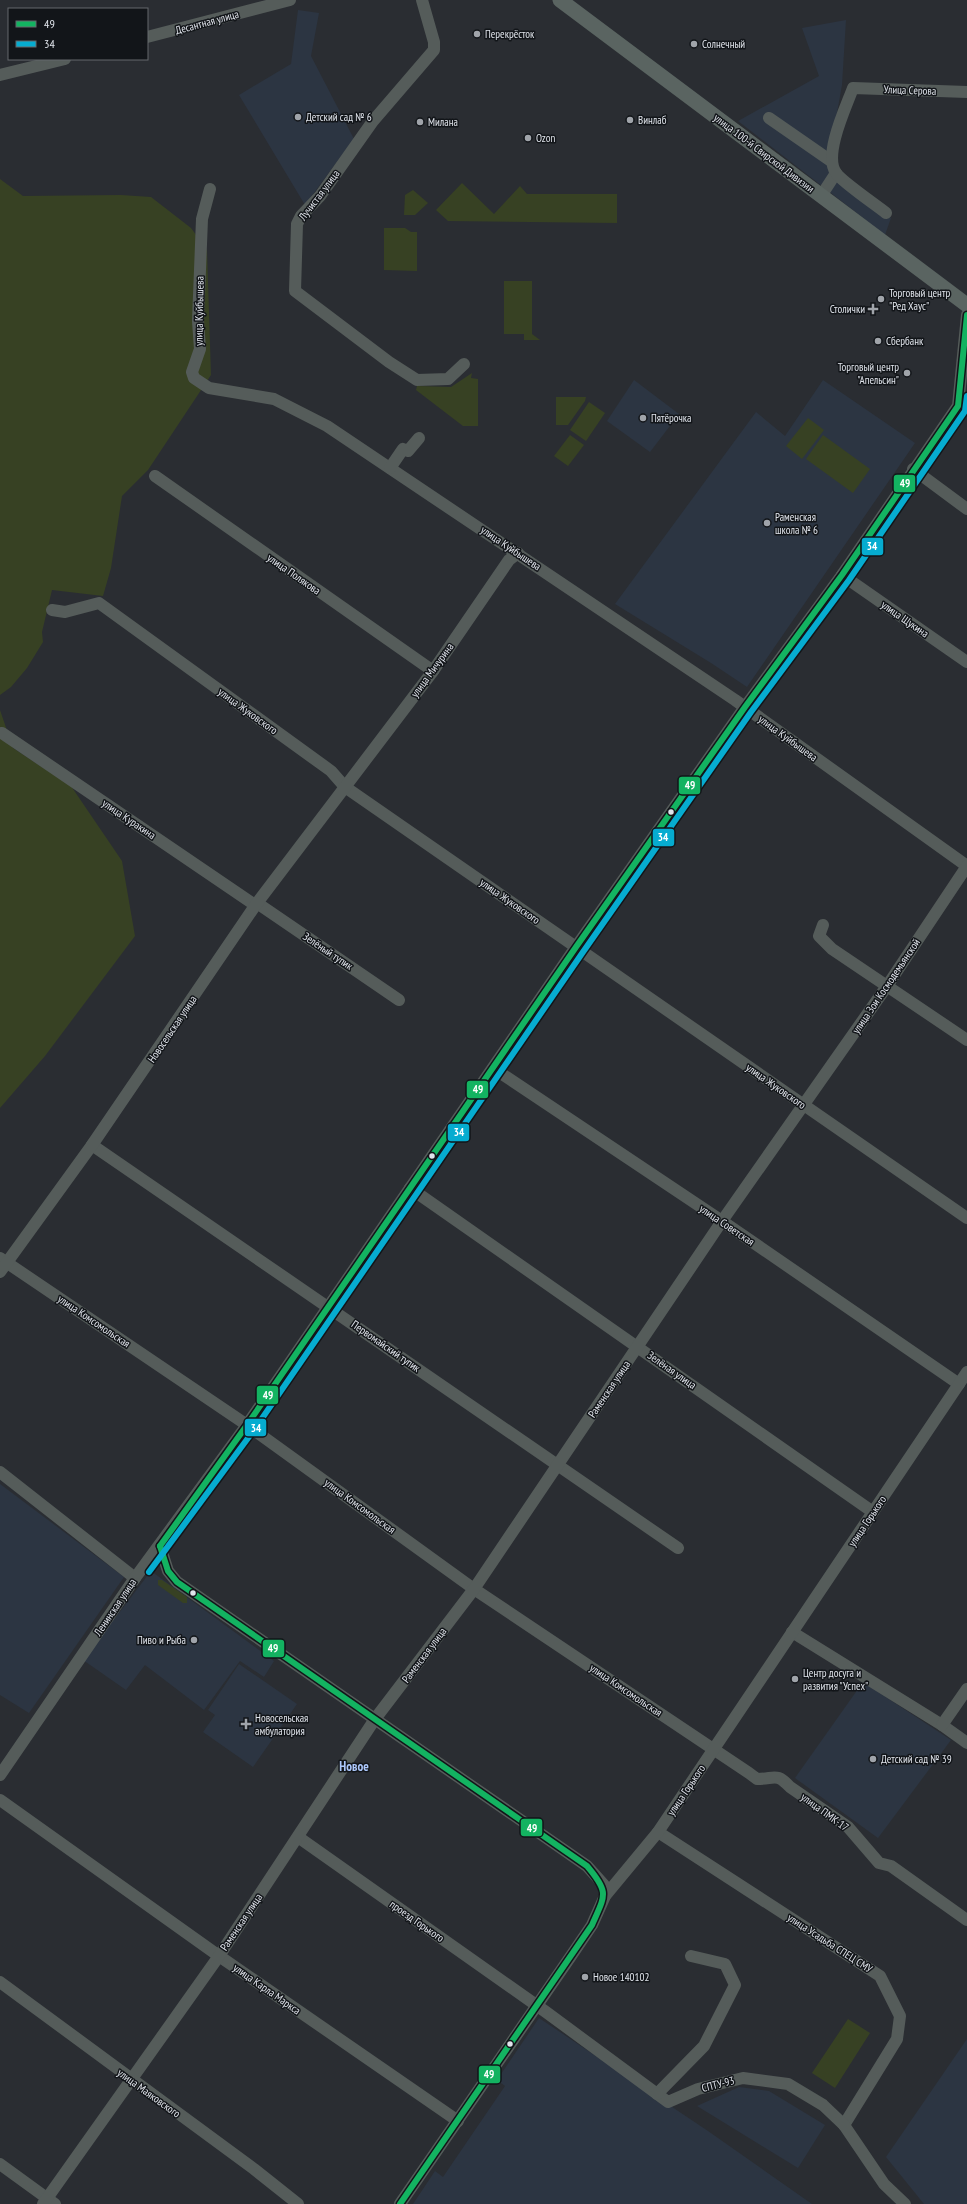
<svg xmlns="http://www.w3.org/2000/svg" width="967" height="2204" font-family="'PT Sans Narrow',sans-serif">
<style>
.built{fill:#2c3542}
.green{fill:#374123}
.lines{fill:none;stroke-linecap:round;stroke-linejoin:round}
.minor{stroke:#555c5a;stroke-width:12}
.major{stroke:#5a6461;stroke-width:15}
.bus-1-casing{stroke:#121519;stroke-width:9}
.bus-2-casing{stroke:#121519;stroke-width:9}
.bus-1{stroke:#13b361;stroke-width:6}
.bus-2{stroke:#06acd0;stroke-width:6}
.poi-dot{fill:#a0a4aa;stroke:#121519;stroke-width:1.5}
.bus-dot{fill:#e0e4eb;stroke:#121519;stroke-width:1.5}
.labels{text-anchor:middle;stroke-width:3;stroke-linejoin:round;paint-order:stroke}
.street-label{font-size:11px;fill:#e0e4eb;stroke:#121519}
.poi-label{font-size:11px;fill:#e0e4eb;stroke:#121519;text-anchor:start}
.quarter-label{font-size:13px;font-weight:bold;fill:#acc7fb;stroke:#121519}
.line-badge{stroke:#121519;stroke-width:1.5}
.badge-label{font-size:11px;text-anchor:middle;font-weight:bold;fill:#fff}
</style>
<rect width="100%" height="100%" fill="#2a2d32"/>
<!-- built -->
<g class="built">
<path d="M298,10l21,3 -8,43 43,83 -49,66 -66,-110 52,-31z"/>
<path d="M846,20l-4,65 -14,78 2,9 61,46 -6,17 -147,-114 81,-45 -17,-48z"/>
<path d="M634,380l45,34 -29,38 -43,-31z"/>
<path d="M823,380l92,63 -168,244 -36,-24 -96,-59 141,-192 29,24z"/>
<path d="M0,1484l124,93 -95,136 -29,-18z"/>
<path d="M151,1571l123,90 -10,16 -24,-16 -36,49 -59,-45 -19,25 -43,-30z"/>
<path d="M239,1664l58,40 -44,63 -50,-35 12,-17 -7,-5z"/>
<path d="M863,1682l88,58 -73,98 -83,-60z"/>
<path d="M539,2018l169,113 104,73h-399l22,-33 8,6 62,-91 -8,-6z"/>
<path d="M967,2039v165h-43l-38,-47z"/>
<path d="M739,2087l30,4 56,34 -27,43 -101,-62z"/>
</g>
<!-- green -->
<g class="green">
<path d="M0,179l23,17 98,-1 30,2 40,31 16,22 4,125 -63,95 -26,26 -11,72 -8,28 -51,-6 -10,42 1,10 -16,26 -16,19 -11,8z"/>
<path d="M462,183l32,31 26,-28 7,8h90v29l-169,-2 -12,-11z"/>
<path d="M413,190l15,13 -13,12h-11l1,-20z"/>
<path d="M384,228h21l6,4h6v39l-33,-1z"/>
<path d="M504,281h28v53l8,6h-16v-6h-20z"/>
<path d="M472,373l-1,5 7,1v47h-15l-47,-36 1,-4 34,1z"/>
<path d="M556,397h30l-1,4 -17,24h-12z"/>
<path d="M589,402l16,11 -19,28 -16,-11z"/>
<path d="M808,418l16,12 -22,29 -16,-13z"/>
<path d="M570,435l14,10 -16,21 -14,-10z"/>
<path d="M823,435l47,34 -17,24 -47,-34z"/>
<path d="M0,710l13,38 58,38 51,75 13,75 -90,120 -45,52z"/>
<path d="M158,1580h4l25,17v6h-4l-25,-18z"/>
<path d="M848,2019l22,14 -35,55 -23,-15z"/>
</g>
<g class="lines">
<!-- minor -->
<g class="minor">
<path d="M422,0l12,42v8l-61,71 -53,75 -19,20 -4,8 -2,67 94,71 28,18 31,-1 16,-15"/>
<path d="M147,37l143,-37"/>
<path d="M0,75l65,-16"/>
<path d="M769,118l62,43"/>
<path d="M210,189l-8,30 -4,102 2,28 -8,23 2,6 15,10 65,11 53,27 408,274 232,166"/>
<path d="M821,196l15,-23"/>
<path d="M886,213c-10,-8 -45,-32 -50,-40 -13,-18 10,-66 17,-85l114,4"/>
<path d="M390,468l13,-19 5,2 11,-13"/>
<path d="M913,469l54,40"/>
<path d="M155,476l278,195"/>
<path d="M842,575l125,87"/>
<path d="M52,610l13,2 34,-9 232,168 14,16 622,431"/>
<path d="M2,733l253,172"/>
<path d="M257,903l142,97"/>
<path d="M823,925l-4,11 13,13 135,91"/>
<path d="M493,1068l229,153 237,163"/>
<path d="M92,1145l586,403"/>
<path d="M410,1188l463,324"/>
<path d="M0,1258l247,167 227,164 275,184 8,6c18,0 19,-7 33,8l58,40 31,36 12,3 76,54"/>
<path d="M0,1272l92,-127 165,-242 176,-232 76,-111 9,-7"/>
<path d="M0,1472l135,106"/>
<path d="M160,1546l8,25 9,11 410,284 17,19 1,11"/>
<path d="M792,1632l150,93 25,18"/>
<path d="M942,1725l25,-36"/>
<path d="M0,1775l135,-197 112,-153 329,-478 169,-240 97,-132 116,-169 9,-91"/>
<path d="M0,1800l219,156 239,165"/>
<path d="M658,1832l222,144 20,40 -3,23 -53,86"/>
<path d="M298,1837l248,175 122,90 30,-13 45,-11 45,6 35,21 21,20 40,59 21,20"/>
<path d="M0,1982l254,187 44,35"/>
<path d="M657,2094l47,-48 31,-61 -10,-21 -34,-8"/>
<path d="M0,2164l55,40"/>
<path d="M43,2204l176,-248 156,-237 99,-130 248,-368 165,-235 80,-120"/>
<path d="M400,2204l171,-248 21,-31 13,-29 53,-64 309,-460"/>
</g>
<!-- major -->
<path class="major" d="M560,0l407,305"/>
<defs>
<g id="bus-1">
<path d="M160,1546l87,-121 329,-478 169,-240 97,-132 116,-169 9,-91"/>
<path d="M160,1546l8,25 9,11 410,284c23,27 18,29 5,59l-192,279"/>
</g>
<path id="bus-2" d="M149,1572l105,-142 329,-478 168,-240 98,-132 116,-169 2,-15"/>
</defs>
<!-- bus-1 casing -->
<use href="#bus-1" class="bus-1-casing"/>
<!-- bus-2 casing -->
<use href="#bus-2" class="bus-2-casing"/>
<!-- bus-1 -->
<use href="#bus-1" class="bus-1"/>
<!-- bus-2 -->
<use href="#bus-2" class="bus-2"/>
</g>
<!-- markers -->
<g class="poi-dot">
<circle cx="477" cy="34" r="4"/>
<circle cx="694" cy="44" r="4"/>
<circle cx="298" cy="117" r="4"/>
<circle cx="630" cy="120" r="4"/>
<circle cx="420" cy="122" r="4"/>
<circle cx="528" cy="138" r="4"/>
<circle cx="881" cy="299" r="4"/>
<path d="M871 303h4v4h4v4h-4v4h-4v-4h-4v-4h4z"/>
<circle cx="878" cy="341" r="4"/>
<circle cx="907" cy="373" r="4"/>
<circle cx="643" cy="418" r="4"/>
<circle cx="767" cy="523" r="4"/>
<circle cx="194" cy="1640" r="4"/>
<circle cx="795" cy="1679" r="4"/>
<path d="M244 1718h4v4h4v4h-4v4h-4v-4h-4v-4h4z"/>
<circle cx="873" cy="1759" r="4"/>
<circle cx="585" cy="1977" r="4"/>
</g>
<g class="bus-dot">
<circle cx="671" cy="812" r="3.5"/>
<circle cx="432" cy="1156" r="3.5"/>
<circle cx="193" cy="1593" r="3.5"/>
<circle cx="510" cy="2044" r="3.5"/>
</g>
<g class="labels">
<!-- street labels -->
<g class="street-label">
<text transform="translate(207 22) rotate(-15)" y="4">Десантная улица</text>
<text transform="translate(910 90) rotate(2)" y="4">Улица Серова</text>
<text transform="translate(764 153) rotate(37)" y="4">улица 100-й Свирской Дивизии</text>
<text transform="translate(319 195) rotate(-53)" y="4">Лучистая улица</text>
<text transform="translate(199 311) rotate(-89)" y="4">улица Куйбышева</text>
<text transform="translate(511 548) rotate(34)" y="4">улица Куйбышева</text>
<text transform="translate(294 574) rotate(35)" y="4">улица Полякова</text>
<text transform="translate(905 619) rotate(35)" y="4">улица Щукина</text>
<text transform="translate(432 670) rotate(-54)" y="4">улица Мичурина</text>
<text transform="translate(248 711) rotate(36)" y="4">улица Жуковского</text>
<text transform="translate(788 738) rotate(36)" y="4">улица Куйбышева</text>
<text transform="translate(129 819) rotate(34)" y="4">улица Куракина</text>
<text transform="translate(510 901) rotate(35)" y="4">улица Жуковского</text>
<text transform="translate(328 951) rotate(34)" y="4">Зелёный тупик</text>
<text transform="translate(886 986) rotate(-56)" y="4">улица Зои Космодемьянской</text>
<text transform="translate(172 1029) rotate(-56)" y="4">Новосельская улица</text>
<text transform="translate(776 1086) rotate(35)" y="4">улица Жуковского</text>
<text transform="translate(727 1225) rotate(34)" y="4">улица Советская</text>
<text transform="translate(94 1321) rotate(34)" y="4">улица Комсомольская</text>
<text transform="translate(386 1346) rotate(35)" y="4">Первомайский тупик</text>
<text transform="translate(672 1370) rotate(35)" y="4">Зелёная улица</text>
<text transform="translate(609 1389) rotate(-56)" y="4">Раменская улица</text>
<text transform="translate(360 1506) rotate(36)" y="4">улица Комсомольская</text>
<text transform="translate(867 1521) rotate(-56)" y="4">улица Горького</text>
<text transform="translate(115 1607) rotate(-56)" y="4">Ленинская улица</text>
<text transform="translate(424 1655) rotate(-53)" y="4">Раменская улица</text>
<text transform="translate(626 1690) rotate(34)" y="4">улица Комсомольская</text>
<text transform="translate(686 1790) rotate(-56)" y="4">улица Горького</text>
<text transform="translate(825 1812) rotate(36)" y="4">улица ПМК-17</text>
<text transform="translate(417 1921) rotate(35)" y="4">проезд Горького</text>
<text transform="translate(241 1922) rotate(-56)" y="4">Раменская улица</text>
<text transform="translate(830 1943) rotate(33)" y="4">улица Усадьба СПЕЦ СМУ</text>
<text transform="translate(267 1989) rotate(35)" y="4">улица Карла Маркса</text>
<text transform="translate(718 2084) rotate(-14)" y="4">СПТУ-93</text>
<text transform="translate(149 2093) rotate(36)" y="4">улица Маяковского</text>
</g>
<!-- poi labels -->
<g class="poi-label">
<text x="485" y="38">Перекрёсток</text>
<text x="702" y="48">Солнечный</text>
<text x="306" y="121">Детский сад № 6</text>
<text x="638" y="124">Винлаб</text>
<text x="428" y="126">Милана</text>
<text x="536" y="142">Ozon</text>
<text x="889" y="297">Торговый центр<tspan x="889" dy="13">"Ред Хаус"</tspan></text>
<text x="865" y="313" text-anchor="end">Столички</text>
<text x="886" y="345">Сбербанк</text>
<text x="899" y="371" text-anchor="end">Торговый центр<tspan x="899" dy="13">"Апельсин"</tspan></text>
<text x="651" y="422">Пятёрочка</text>
<text x="775" y="521">Раменская<tspan x="775" dy="13">школа № 6</tspan></text>
<text x="186" y="1644" text-anchor="end">Пиво и Рыба</text>
<text x="803" y="1677">Центр досуга и<tspan x="803" dy="13">развития "Успех"</tspan></text>
<text x="255" y="1722">Новосельская<tspan x="255" dy="13">амбулатория</tspan></text>
<text x="881" y="1763">Детский сад № 39</text>
<text x="593" y="1981">Новое 140102</text>
</g>
<!-- quarter labels -->
<g class="quarter-label">
<text x="354" y="1771">Новое</text>
</g>
</g>
<g class="line-badge">
<rect x="893" y="474" width="23" height="19" rx="4" fill="#13b361"/>
<rect x="861" y="537" width="23" height="19" rx="4" fill="#06acd0"/>
<rect x="678" y="776" width="23" height="19" rx="4" fill="#13b361"/>
<rect x="652" y="828" width="23" height="19" rx="4" fill="#06acd0"/>
<rect x="466" y="1080" width="23" height="19" rx="4" fill="#13b361"/>
<rect x="447" y="1123" width="23" height="19" rx="4" fill="#06acd0"/>
<rect x="256" y="1385" width="23" height="20" rx="4" fill="#13b361"/>
<rect x="244" y="1418" width="23" height="19" rx="4" fill="#06acd0"/>
<rect x="262" y="1639" width="23" height="19" rx="4" fill="#13b361"/>
<rect x="520" y="1818" width="23" height="19" rx="4" fill="#13b361"/>
<rect x="478" y="2065" width="23" height="19" rx="4" fill="#13b361"/>
</g>
<g class="badge-label">
<text x="905" y="487">49</text>
<text x="872" y="550">34</text>
<text x="690" y="789">49</text>
<text x="663" y="841">34</text>
<text x="478" y="1093">49</text>
<text x="459" y="1136">34</text>
<text x="268" y="1399">49</text>
<text x="256" y="1432">34</text>
<text x="273" y="1652">49</text>
<text x="532" y="1832">49</text>
<text x="489" y="2078">49</text>
</g>
<!-- legend -->
<rect x="8" y="8" width="140" height="52" fill="#121519" stroke="#64686d"/>
<rect x="16" y="21" width="20" height="6" fill="#13b361" stroke="#64686d"/>
<text x="44" y="28" font-size="12" fill="#e0e4eb">49</text>
<rect x="16" y="41" width="20" height="6" fill="#06acd0" stroke="#64686d"/>
<text x="44" y="48" font-size="12" fill="#e0e4eb">34</text>
</svg>
